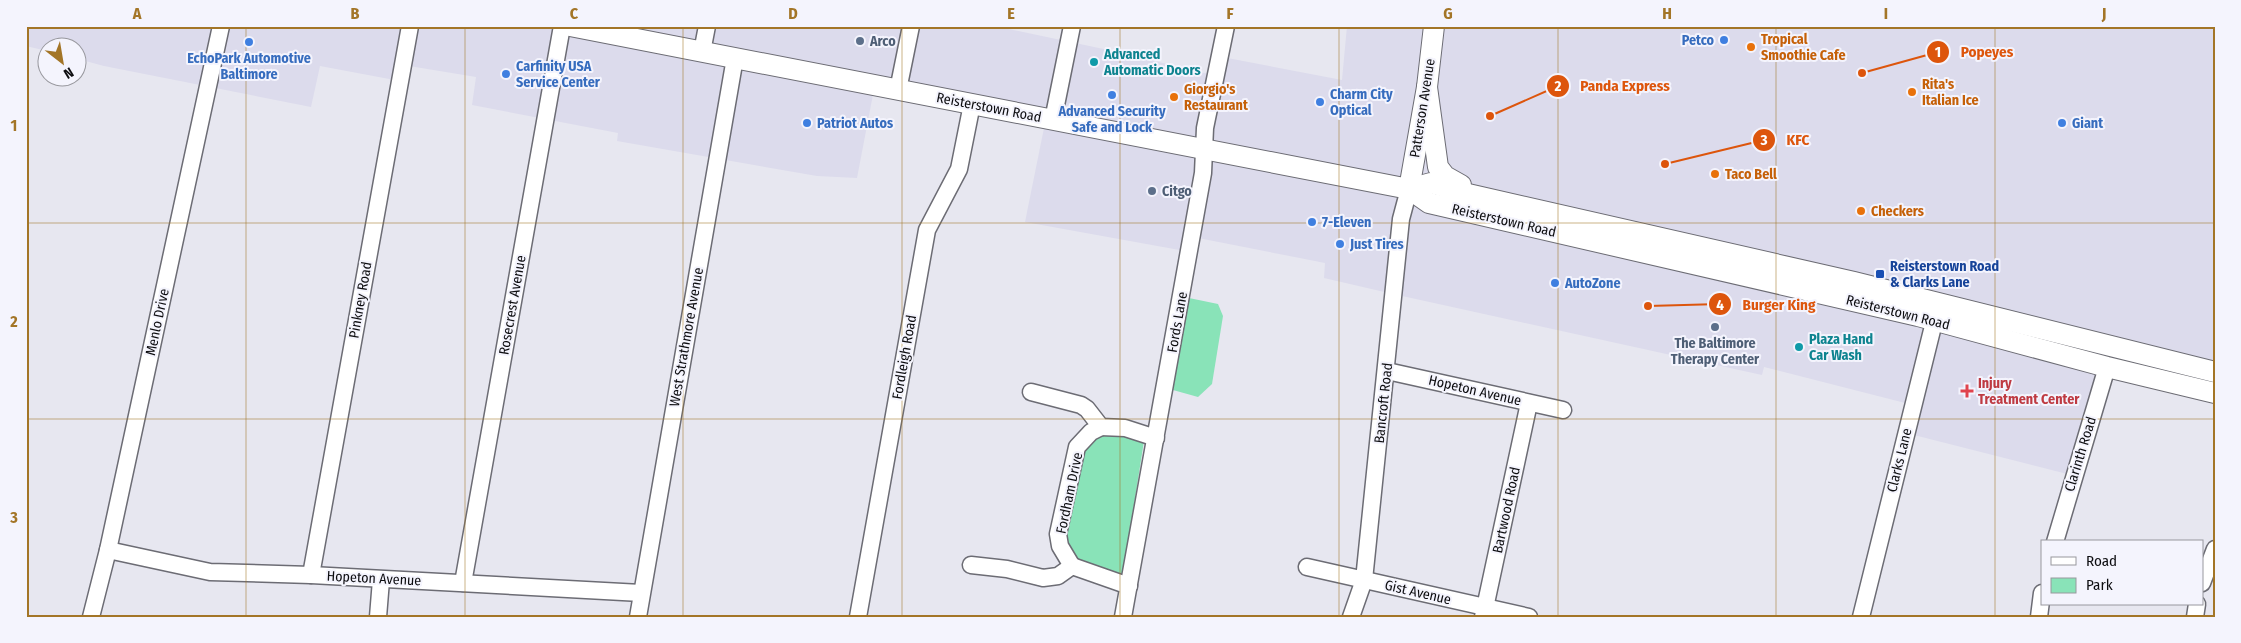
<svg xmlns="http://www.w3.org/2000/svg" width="2241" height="643" font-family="'Fira Sans Condensed',sans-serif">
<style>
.built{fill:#dcdbec}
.green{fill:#89e3b8}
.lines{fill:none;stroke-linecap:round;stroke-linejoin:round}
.minor-casing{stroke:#6c6c74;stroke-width:19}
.major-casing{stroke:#6c6c74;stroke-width:22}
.minor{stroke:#fff;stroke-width:16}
.major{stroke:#fff;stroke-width:20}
.grid{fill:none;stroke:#a37527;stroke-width:1;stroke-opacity:0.55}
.shop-dot{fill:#3f7fe0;stroke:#f4f4fd;stroke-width:2}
.service-dot{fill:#5c6f8a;stroke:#f4f4fd;stroke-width:2}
.food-dot{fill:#e8710a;stroke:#f4f4fd;stroke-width:2}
.culture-dot{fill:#0f9aa8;stroke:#f4f4fd;stroke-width:2}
.transit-dot{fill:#1a4fb4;stroke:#f4f4fd;stroke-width:2}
.health-dot{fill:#e0444e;stroke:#f4f4fd;stroke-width:2}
.labels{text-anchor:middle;stroke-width:4;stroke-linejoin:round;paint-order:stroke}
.food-label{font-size:14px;font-weight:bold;fill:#c56008;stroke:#f4f4fd;text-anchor:start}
.shop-label{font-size:14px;font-weight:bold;fill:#366cbe;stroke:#f4f4fd;text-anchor:start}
.service-label{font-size:14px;font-weight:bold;fill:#4e5e75;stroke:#f4f4fd;text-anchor:start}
.culture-label{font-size:14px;font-weight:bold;fill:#0d838f;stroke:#f4f4fd;text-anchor:start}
.street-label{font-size:14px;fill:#0d0d10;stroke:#f4f4fd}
.transit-label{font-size:14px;font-weight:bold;fill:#164399;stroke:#f4f4fd;text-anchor:start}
.health-label{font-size:14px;font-weight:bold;fill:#be3a42;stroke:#f4f4fd;text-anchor:start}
.leader{fill:none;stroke:#dd550c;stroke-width:2}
.callout-dot{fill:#dd550c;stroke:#f4f4fd;stroke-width:2}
.mark-label{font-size:15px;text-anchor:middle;font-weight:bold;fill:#fff}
.callout-label{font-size:15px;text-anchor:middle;font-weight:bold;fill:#dd550c;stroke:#f4f4fd;stroke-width:4;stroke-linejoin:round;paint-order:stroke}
.neatline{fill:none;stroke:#a37527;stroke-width:2}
.grid-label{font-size:16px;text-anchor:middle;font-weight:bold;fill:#a37527}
</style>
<rect width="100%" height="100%" fill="#e7e7f0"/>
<!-- built -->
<path class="built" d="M26,26h968l119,25 104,25v-20l125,24 5,-54h868v358l-110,-26 -30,118 -169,-43 7,-28 -149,-38 -2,8 -369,-81 -69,-16 1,-15 -137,-27 -3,15 -160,-29 21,-104 -171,-34 -18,94 -40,-2 -200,-35 1,-8 -146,-28 4,-28 -73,-12 -3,16 -80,-15 -9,41 -207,-41 -26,-7v-11h-30l-1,3 -21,-5z"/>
<!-- green -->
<g class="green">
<path d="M1189,298l29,6 5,12 -11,68 -14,13 -25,-7z"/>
<path d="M1111,431l33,10 -22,140 -44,-18 -15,-24 20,-95z"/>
</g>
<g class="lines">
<defs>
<g id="minor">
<path d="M702,52l5,-26"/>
<path d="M898,90l13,-64"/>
<path d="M1053,120l19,-94"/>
<path d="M1387,371l176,39"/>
<path d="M1031,392l50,13 6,4 14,18 24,1 31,10"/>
<path d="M2055,542l52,-175"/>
<path d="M108,550l102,22 101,3 330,18"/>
<path d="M971,565l36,4 36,9 15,-2 14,-10 57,20"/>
<path d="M1072,566l-12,-20 -2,-12 19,-87 14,-15 10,-5"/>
<path d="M1307,567l222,50"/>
<path d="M311,575l99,-549"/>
<path d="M463,583l99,-557"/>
<path d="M2202,583l13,-34"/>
<path d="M91,617l17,-67 113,-524"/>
<path d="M378,617l3,-37"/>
<path d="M638,617l97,-559"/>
<path d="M858,617l69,-387 32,-61 13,-65"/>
<path d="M1123,617l80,-444 2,-45 21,-102"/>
<path d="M1351,617l13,-37 37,-361 8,-30"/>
<path d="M1483,617l46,-214"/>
<path d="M1861,617l76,-307"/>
<path d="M2039,617l3,-24"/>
<path d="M2195,617l2,-13"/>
</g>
<g id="major">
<path d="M570,26l839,163 20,14 489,113 189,51 108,26"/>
<path d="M1427,87l11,80 7,9 16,9"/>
<path d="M1409,189l22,-6 37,11 386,88 361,90"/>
<path d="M1409,189l18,-102 7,-61"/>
</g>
</defs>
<!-- minor casing -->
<use href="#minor" class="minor-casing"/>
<!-- major casing -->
<use href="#major" class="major-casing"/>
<!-- minor -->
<use href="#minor" class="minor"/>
<!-- major -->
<use href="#major" class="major"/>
</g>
<!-- grid -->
<path class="grid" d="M246,26v591M465,26v591M683,26v591M902,26v591M1120,26v591M1339,26v591M1558,26v591M1776,26v591M1995,26v591M26,223h2189M26,419h2189"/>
<!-- markers -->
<g class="shop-dot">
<circle cx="1724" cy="40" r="5"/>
<circle cx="249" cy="42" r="5"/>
<circle cx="506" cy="74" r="5"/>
<circle cx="1112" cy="95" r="5"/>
<circle cx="1320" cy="102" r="5"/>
<circle cx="807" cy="123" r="5"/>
<circle cx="2062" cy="123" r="5"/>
<circle cx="1312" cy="222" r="5"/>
<circle cx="1340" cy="244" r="5"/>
<circle cx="1555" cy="283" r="5"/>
</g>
<g class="service-dot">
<circle cx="860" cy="41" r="5"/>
<circle cx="1152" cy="191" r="5"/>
<circle cx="1715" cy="327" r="5"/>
</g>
<g class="food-dot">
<circle cx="1751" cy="47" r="5"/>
<circle cx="1912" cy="92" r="5"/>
<circle cx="1174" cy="97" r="5"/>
<circle cx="1715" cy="174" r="5"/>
<circle cx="1861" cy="211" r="5"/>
</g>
<g class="culture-dot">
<circle cx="1094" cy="62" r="5"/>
<circle cx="1799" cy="347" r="5"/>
</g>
<rect class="transit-dot" x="1875" y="269" width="10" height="10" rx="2.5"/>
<path class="health-dot" d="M1964.5 383.5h5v5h5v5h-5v5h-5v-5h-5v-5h5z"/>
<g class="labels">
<!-- food labels -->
<g class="food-label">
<text x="1761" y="44">Tropical<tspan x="1761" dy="16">Smoothie Cafe</tspan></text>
<text x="1922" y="89">Rita's<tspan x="1922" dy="16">Italian Ice</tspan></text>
<text x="1184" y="94">Giorgio's<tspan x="1184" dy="16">Restaurant</tspan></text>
<text x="1725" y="179">Taco Bell</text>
<text x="1871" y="216">Checkers</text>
</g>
<!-- shop labels -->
<g class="shop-label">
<text x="1714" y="45" text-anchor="end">Petco</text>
<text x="249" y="63" text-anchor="middle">EchoPark Automotive<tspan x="249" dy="16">Baltimore</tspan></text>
<text x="516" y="71">Carfinity USA<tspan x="516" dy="16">Service Center</tspan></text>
<text x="1330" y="99">Charm City<tspan x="1330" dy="16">Optical</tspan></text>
<text x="1112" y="116" text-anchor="middle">Advanced Security<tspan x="1112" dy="16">Safe and Lock</tspan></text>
<text x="817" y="128">Patriot Autos</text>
<text x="2072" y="128">Giant</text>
<text x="1322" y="227">7-Eleven</text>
<text x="1350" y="249">Just Tires</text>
<text x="1565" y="288">AutoZone</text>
</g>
<!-- service labels -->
<g class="service-label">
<text x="870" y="46">Arco</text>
<text x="1162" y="196">Citgo</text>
<text x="1715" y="348" text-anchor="middle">The Baltimore<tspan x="1715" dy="16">Therapy Center</tspan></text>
</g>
<!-- culture labels -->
<g class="culture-label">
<text x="1104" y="59">Advanced<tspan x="1104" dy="16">Automatic Doors</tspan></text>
<text x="1809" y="344">Plaza Hand<tspan x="1809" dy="16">Car Wash</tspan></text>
</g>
<!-- street labels -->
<g class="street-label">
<text transform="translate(989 107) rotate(11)" y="5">Reisterstown Road</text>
<text transform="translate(1422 108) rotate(-81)" y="5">Patterson Avenue</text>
<text transform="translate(1504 220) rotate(13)" y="5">Reisterstown Road</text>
<text transform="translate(360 300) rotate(-80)" y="5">Pinkney Road</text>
<text transform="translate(512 305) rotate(-80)" y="5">Rosecrest Avenue</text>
<text transform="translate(1898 312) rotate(14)" y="5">Reisterstown Road</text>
<text transform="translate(157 322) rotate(-78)" y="5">Menlo Drive</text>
<text transform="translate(1177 322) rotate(-80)" y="5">Fords Lane</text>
<text transform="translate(686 337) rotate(-80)" y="5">West Strathmore Avenue</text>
<text transform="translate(904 357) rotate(-80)" y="5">Fordleigh Road</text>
<text transform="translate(1475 390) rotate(13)" y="5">Hopeton Avenue</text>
<text transform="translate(1383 403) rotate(-84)" y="5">Bancroft Road</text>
<text transform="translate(2080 454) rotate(-73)" y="5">Clarinth Road</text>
<text transform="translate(1899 460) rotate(-76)" y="5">Clarks Lane</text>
<text transform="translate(1069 493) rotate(-78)" y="5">Fordham Drive</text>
<text transform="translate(1506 510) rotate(-78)" y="5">Bartwood Road</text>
<text transform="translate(374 578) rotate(3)" y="5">Hopeton Avenue</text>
<text transform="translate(1418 592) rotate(13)" y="5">Gist Avenue</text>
</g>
<!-- transit labels -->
<g class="transit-label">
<text x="1890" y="271">Reisterstown Road<tspan x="1890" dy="16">&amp; Clarks Lane</tspan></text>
</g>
<!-- health labels -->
<g class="health-label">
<text x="1978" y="388">Injury<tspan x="1978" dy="16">Treatment Center</tspan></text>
</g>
</g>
<!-- callouts -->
<path class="leader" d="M1862 73L1938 52M1490 116L1558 86M1665 164L1764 140M1648 306L1720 304"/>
<g class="callout-dot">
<circle cx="1862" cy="73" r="5"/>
<circle cx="1490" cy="116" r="5"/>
<circle cx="1665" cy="164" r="5"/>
<circle cx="1648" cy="306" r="5"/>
<circle cx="1938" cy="52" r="12"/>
<circle cx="1558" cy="86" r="12"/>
<circle cx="1764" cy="140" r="12"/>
<circle cx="1720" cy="304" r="12"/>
</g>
<g class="mark-label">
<text x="1938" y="57">1</text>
<text x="1558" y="91">2</text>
<text x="1764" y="145">3</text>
<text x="1720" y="310">4</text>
</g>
<g class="callout-label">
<text x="1987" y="57">Popeyes</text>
<text x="1625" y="91">Panda Express</text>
<text x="1798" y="145">KFC</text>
<text x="1779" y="310">Burger King</text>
</g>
<!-- border -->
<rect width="2241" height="643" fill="none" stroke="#f4f4fd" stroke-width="55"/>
<!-- legend -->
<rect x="2041" y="540" width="162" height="65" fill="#f4f4fd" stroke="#98989e"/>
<rect x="2051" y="557" width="25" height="8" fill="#ffffff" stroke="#98989e"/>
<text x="2086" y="566" font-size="15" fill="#0d0d10">Road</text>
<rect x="2051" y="578" width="25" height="15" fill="#89e3b8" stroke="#98989e"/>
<text x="2086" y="590" font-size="15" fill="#0d0d10">Park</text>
<!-- north arrow -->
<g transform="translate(62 62) rotate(149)"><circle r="24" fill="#f4f4fd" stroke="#98989e"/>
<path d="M0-4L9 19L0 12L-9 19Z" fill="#a37527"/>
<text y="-8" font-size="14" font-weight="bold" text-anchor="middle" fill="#0d0d10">N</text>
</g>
<rect x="28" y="28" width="2186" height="588" class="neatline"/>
<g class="grid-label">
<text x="137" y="19">A</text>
<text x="355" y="19">B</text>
<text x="574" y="19">C</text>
<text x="793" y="19">D</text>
<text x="1011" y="19">E</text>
<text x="1230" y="19">F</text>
<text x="1448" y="19">G</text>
<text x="1667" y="19">H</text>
<text x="1886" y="19">I</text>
<text x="2104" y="19">J</text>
<text x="14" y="131">1</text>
<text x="14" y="327">2</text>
<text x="14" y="523">3</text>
</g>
</svg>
